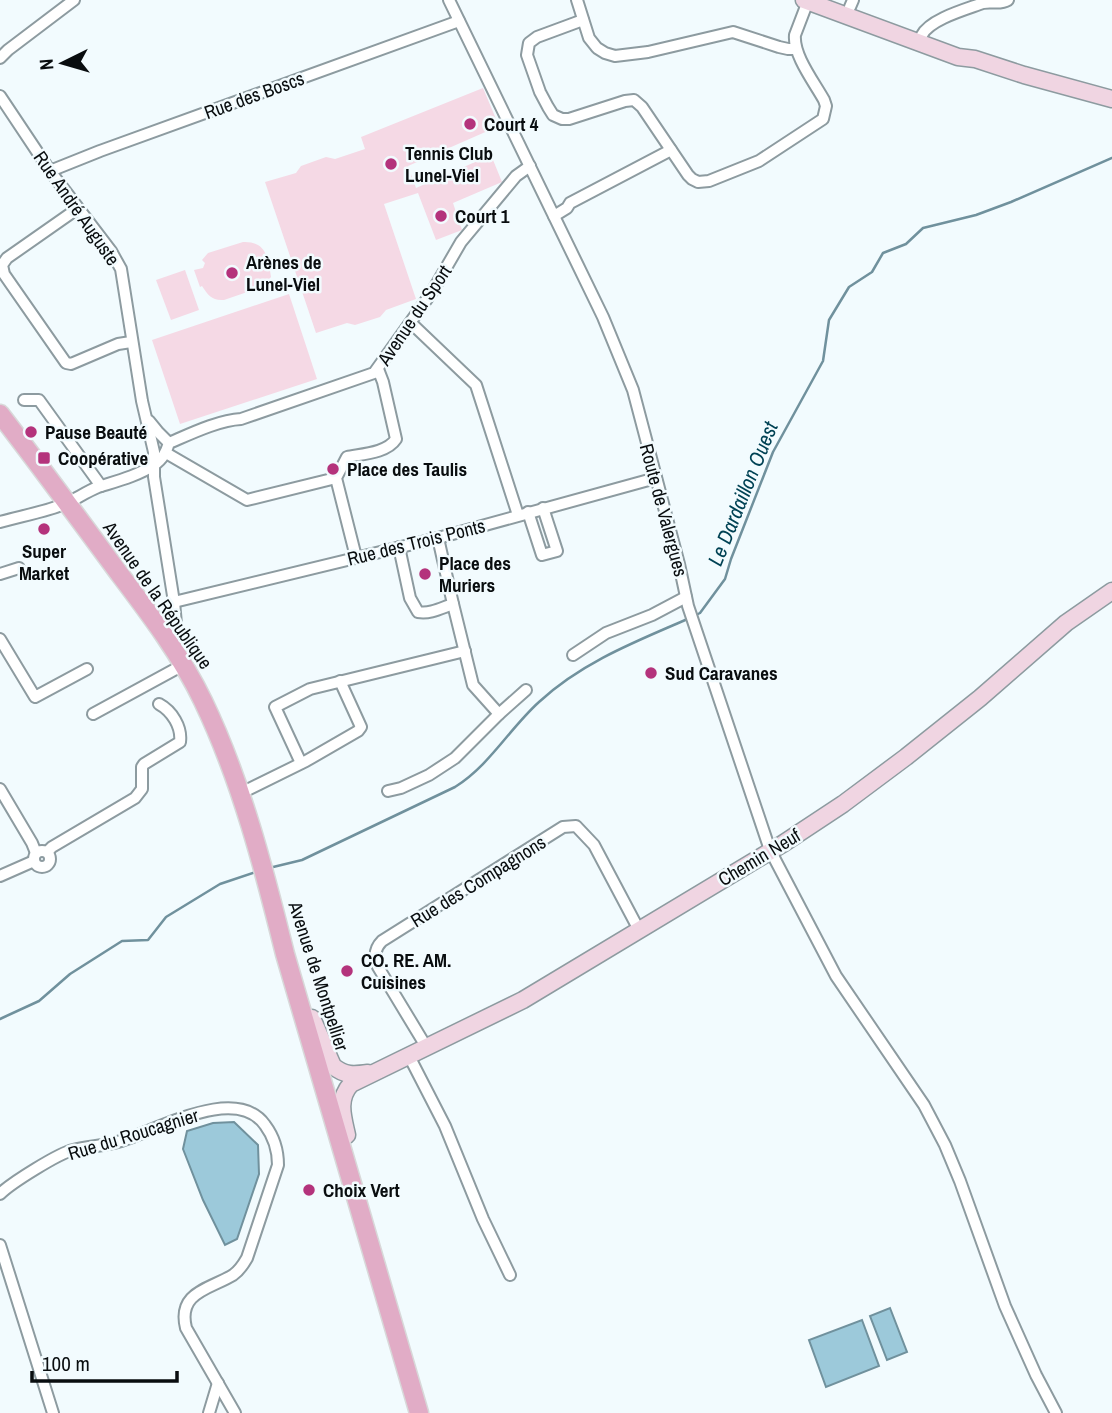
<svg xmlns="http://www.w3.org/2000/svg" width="1112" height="1413" font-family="'Archivo Narrow',sans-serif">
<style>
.green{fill:#f5d9e5}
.water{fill:#9cc9da;stroke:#70919d;stroke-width:2}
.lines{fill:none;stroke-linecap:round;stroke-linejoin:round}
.stream{stroke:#70919d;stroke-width:2.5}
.street-casing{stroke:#8d9ba0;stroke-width:14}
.secondary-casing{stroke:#8d9ba0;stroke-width:19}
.primary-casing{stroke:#d8d8d9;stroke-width:21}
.street{stroke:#fff;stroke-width:10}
.secondary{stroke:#f0d5e2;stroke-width:16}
.primary{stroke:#e1acc6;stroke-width:18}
.poi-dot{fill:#b4337c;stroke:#f2fbfe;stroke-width:2.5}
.labels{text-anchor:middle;stroke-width:5;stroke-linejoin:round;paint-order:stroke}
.street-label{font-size:19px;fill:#090d0f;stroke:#f2fbfe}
.poi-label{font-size:19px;font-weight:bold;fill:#090d0f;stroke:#f2fbfe;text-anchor:start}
.water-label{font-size:21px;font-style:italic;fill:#004254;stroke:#f2fbfe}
</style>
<rect width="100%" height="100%" fill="#f2fbfe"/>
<!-- green -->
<g class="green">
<path d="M483,88l16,38 -91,40 8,22 75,-33 11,27 -49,21 9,27 -26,10 -18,-47 -34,11 32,95 -30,11 -6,7 -25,8 -8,-2 -31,10 -51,-151 31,-9 5,-7 25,-9 9,2 30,-10 -4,-12z"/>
<path d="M243,242c23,-1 25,15 28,35l-9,10 -38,13c-12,1 -16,-5 -22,-14l-2,1 -6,-17 9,-2 2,-5 -3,-3 6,-7z"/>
<path d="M185,270l14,40 -28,10 -15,-40z"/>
<path d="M289,294l28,85 -137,45 -28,-84z"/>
</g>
<!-- water -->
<g class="water">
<path d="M234,1122l24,23 1,29 -22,65 -12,6 -22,-45 -20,-51 4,-18 26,-8z"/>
<path d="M890,1308l17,44 -20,8 -17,-44z"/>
<path d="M862,1320l17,46 -53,21 -17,-47z"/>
</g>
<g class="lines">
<!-- stream -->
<g class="stream">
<path d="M696,615l4,-2 25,-34 6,-20 42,-107 50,-91 6,-41 20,-33 23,-15 11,-19 23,-9 17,-16 53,-13 35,-13 101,-44"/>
<path d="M269,868l33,-8 153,-73c35,-22 54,-58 84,-85 43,-40 98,-61 151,-84"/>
<path d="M0,1019l39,-18 31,-27 52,-33 26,-1 18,-23 54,-33 36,-12"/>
</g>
<defs>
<g id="street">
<path d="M449,0l154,317 30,73 46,174 9,42 82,244 66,126 88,129 21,40 15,36 45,125 31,69 20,38"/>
<path d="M577,0l12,38 8,10 8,5 10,3 33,-4 85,-20 46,15 9,2h8"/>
<path d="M850,7l3,-7"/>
<path d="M583,20l-46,17 -8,6 -2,12 13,37 8,15 5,8 9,4h7l56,-18 9,-1 8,7 46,68 4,4 6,3 11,-1 50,-20 64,-42 3,-13 -2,-6c-10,-18 -31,-45 -29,-65l13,-34"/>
<path d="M922,35c8,-16 45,-26 61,-32 9,-2 17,2 25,-3"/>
<path d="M0,58l8,-8 66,-50"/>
<path d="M0,96l50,75 61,80 10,18 21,132 12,51v25l20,125 2,22 -11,13"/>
<path d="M50,171l50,-20 359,-130"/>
<path d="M77,209l-70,49 -5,7 2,9 62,89 5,1 47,-20 13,-2"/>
<path d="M554,216l13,-8 3,-5 101,-53"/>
<path d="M411,323l65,62 42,130"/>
<path d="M24,400h15l62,86"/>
<path d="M149,421l9,11 11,11"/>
<path d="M166,453l81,47 89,-22"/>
<path d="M528,512l14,43 15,-4 -14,-43"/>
<path d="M0,522c21,-6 50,-11 69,-20 10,-5 19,-11 29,-15 19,-6 39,-11 56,-22 9,-6 12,-13 15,-22 21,-9 50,-23 72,-24l133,-46 58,-81 29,-50 55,-66 14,-10"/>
<path d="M399,547l11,51 8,14c13,2 23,-4 35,-8l-15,-66"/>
<path d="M356,557l-20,-79 11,-21c15,-3 40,-4 49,-18l-13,-57 -5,-13"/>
<path d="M0,574l19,-6"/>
<path d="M174,602l264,-64 218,-60"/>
<path d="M453,604l20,81 26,29"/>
<path d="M0,639l35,58 52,-28"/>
<path d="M573,655l33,-22 46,-18 34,-18"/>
<path d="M93,714l90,-49"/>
<path d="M301,763l-26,-56 35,-18 155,-38"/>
<path d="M0,789l32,54 4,10"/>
<path d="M388,791l13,-3 28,-13 26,-17 44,-44 27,-24"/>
<path d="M239,794l67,-33 52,-30 3,-4 -21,-46"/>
<circle cx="42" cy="859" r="8"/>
<path d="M47,852l5,-5 83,-49 7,-9v-22l2,-3 36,-22c2,-15 -8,-31 -21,-38"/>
<path d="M0,876l34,-15"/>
<path d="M427,1048l-49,-81c-4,-10 -4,-18 4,-26l181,-114 13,-1 18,19 45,85"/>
<path d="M409,1056l36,70 38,93 27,56"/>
<path d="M0,1194c11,-11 59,-41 73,-44 16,-4 32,-4 48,-9 37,-11 115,-57 144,-16 9,12 13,25 13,40l-31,93c-4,7 -8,13 -14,17 -23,14 -56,17 -47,53l49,85"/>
<path d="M0,1245l53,168"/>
<path d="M209,1413l9,-30"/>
</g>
<g id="secondary">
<path d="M804,0l154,57 17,2 49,16 88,24"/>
<path d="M312,1018l21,48c12,10 21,9 35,7"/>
<path d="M347,1135c-4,-18 -10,-36 4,-51l172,-84 261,-157 59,-39 63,-47 74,-59 86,-75 46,-32"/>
</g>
<path id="primary" d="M0,414c40,52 79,105 118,158 31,41 63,83 85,129 38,79 61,168 82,253l134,459"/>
</defs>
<!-- street casing -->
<use href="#street" class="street-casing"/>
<!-- secondary casing -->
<use href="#secondary" class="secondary-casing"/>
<!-- primary casing -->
<use href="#primary" class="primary-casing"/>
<!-- street -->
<use href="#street" class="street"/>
<!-- secondary -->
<use href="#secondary" class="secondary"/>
<!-- primary -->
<use href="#primary" class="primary"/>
</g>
<!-- markers -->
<g class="poi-dot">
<circle cx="470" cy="124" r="7"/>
<circle cx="391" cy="164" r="7"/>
<circle cx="441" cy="216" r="7"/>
<circle cx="232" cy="273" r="7"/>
<circle cx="31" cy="432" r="7"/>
<rect x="37" y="451" width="14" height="14" rx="3.5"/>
<circle cx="333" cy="469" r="7"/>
<circle cx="44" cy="529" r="7"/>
<circle cx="425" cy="574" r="7"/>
<circle cx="651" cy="673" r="7"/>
<circle cx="347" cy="971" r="7"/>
<circle cx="309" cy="1190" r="7"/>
</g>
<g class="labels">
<!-- street labels -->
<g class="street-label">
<text transform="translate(254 95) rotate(-20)" y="7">Rue des Boscs</text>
<text transform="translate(77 208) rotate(55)" y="7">Rue André Auguste</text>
<text transform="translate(414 315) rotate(-56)" y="7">Avenue du Sport</text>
<text transform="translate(664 510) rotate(75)" y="7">Route de Valergues</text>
<text transform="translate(416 542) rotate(-14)" y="7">Rue des Trois Ponts</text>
<text transform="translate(158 595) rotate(55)" y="7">Avenue de la République</text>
<text transform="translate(759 857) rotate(-31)" y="7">Chemin Neuf</text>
<text transform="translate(478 881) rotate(-32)" y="7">Rue des Compagnons</text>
<text transform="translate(319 976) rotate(72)" y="7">Avenue de Montpellier</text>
<text transform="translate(133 1134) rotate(-17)" y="7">Rue du Roucagnier</text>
</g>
<!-- poi labels -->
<g class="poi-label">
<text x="484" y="131">Court 4</text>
<text x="405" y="160">Tennis Club<tspan x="405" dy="22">Lunel-Viel</tspan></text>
<text x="455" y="223">Court 1</text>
<text x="246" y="269">Arènes de<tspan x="246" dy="22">Lunel-Viel</tspan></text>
<text x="45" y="439">Pause Beauté</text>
<text x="58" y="465">Coopérative</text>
<text x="347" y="476">Place des Taulis</text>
<text x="44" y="558" text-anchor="middle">Super<tspan x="44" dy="22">Market</tspan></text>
<text x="439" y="570">Place des<tspan x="439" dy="22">Muriers</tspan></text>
<text x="665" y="680">Sud Caravanes</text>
<text x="361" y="967">CO. RE. AM.<tspan x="361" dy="22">Cuisines</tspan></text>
<text x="323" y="1197">Choix Vert</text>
</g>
<!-- water labels -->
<g class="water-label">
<text transform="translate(743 494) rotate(-68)" y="7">Le Dardaillon Ouest</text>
</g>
</g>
<!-- north arrow -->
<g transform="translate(63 63) rotate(265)" stroke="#f2fbfe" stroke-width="5" paint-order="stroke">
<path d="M0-5L12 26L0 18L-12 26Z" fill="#090d0f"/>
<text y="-10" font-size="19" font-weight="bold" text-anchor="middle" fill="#090d0f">N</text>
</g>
<!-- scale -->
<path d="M32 1371v10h145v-10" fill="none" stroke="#090d0f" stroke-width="3.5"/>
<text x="42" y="1371" font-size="21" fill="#090d0f" stroke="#f2fbfe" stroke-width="5" paint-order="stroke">100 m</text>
</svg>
